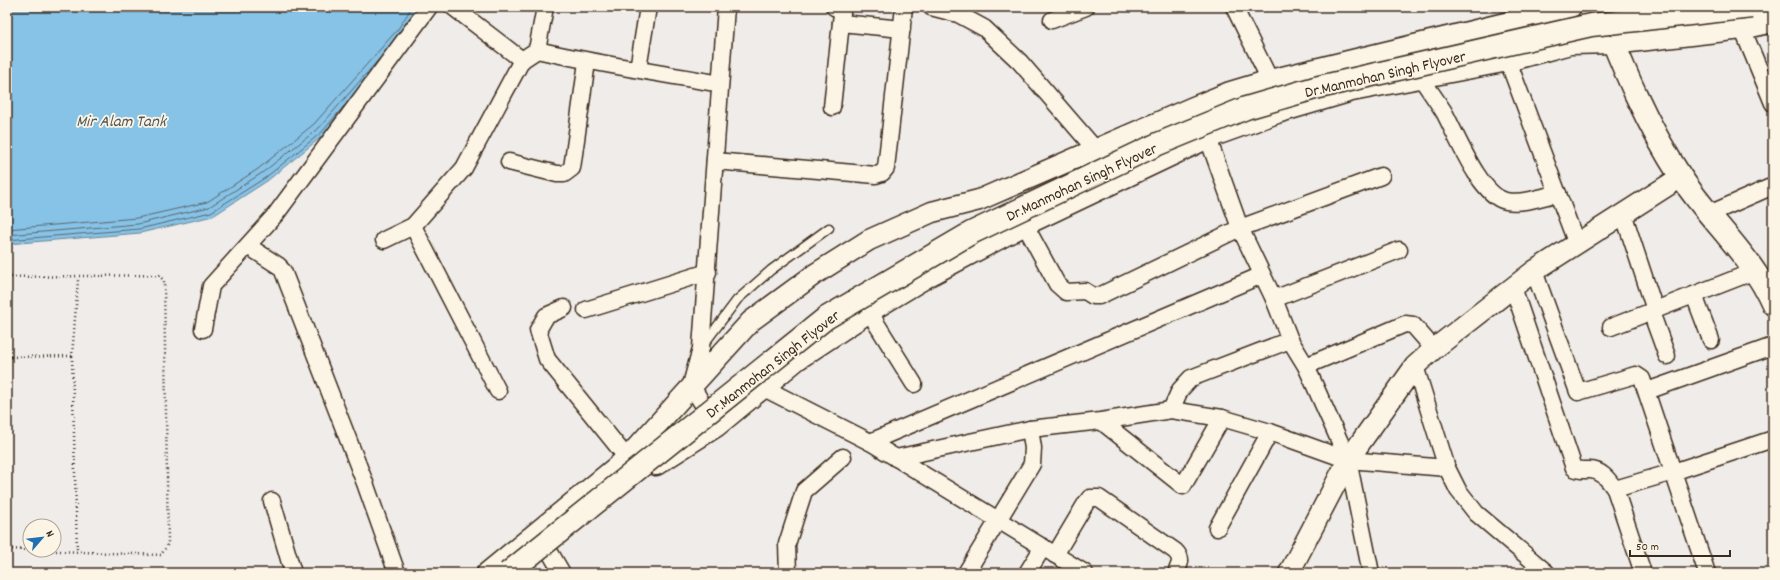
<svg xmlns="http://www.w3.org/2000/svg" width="1780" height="580" font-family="Dekko,sans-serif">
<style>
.water{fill:#87c3e7;stroke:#698697}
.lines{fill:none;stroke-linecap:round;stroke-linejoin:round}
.shore{stroke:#59676e;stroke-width:1}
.service-casing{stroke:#3b2a1e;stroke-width:11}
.minor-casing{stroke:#3b2a1e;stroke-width:19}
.tertiary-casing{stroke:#3b2a1e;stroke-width:23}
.secondary-casing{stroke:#3b2a1e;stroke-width:25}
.path{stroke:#3b2a1e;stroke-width:2.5;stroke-dasharray:1 3;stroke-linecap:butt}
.service{stroke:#fcf5e5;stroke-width:8}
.minor{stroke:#fcf5e5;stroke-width:16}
.tertiary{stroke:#fcf5e5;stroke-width:20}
.secondary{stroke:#fcf5e5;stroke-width:22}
.trunk-bridge-casing{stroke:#3b2a1e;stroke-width:25;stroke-linecap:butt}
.trunk-bridge{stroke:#fcf5e5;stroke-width:22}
.labels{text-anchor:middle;stroke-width:3.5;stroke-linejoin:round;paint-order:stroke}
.street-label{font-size:16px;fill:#3b2a1e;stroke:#fcf5e5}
.water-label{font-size:17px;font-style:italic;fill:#52585a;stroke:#fcf5e5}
</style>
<rect width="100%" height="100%" fill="#efece9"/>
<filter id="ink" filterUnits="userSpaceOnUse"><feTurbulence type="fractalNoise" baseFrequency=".025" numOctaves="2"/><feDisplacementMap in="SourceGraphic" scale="8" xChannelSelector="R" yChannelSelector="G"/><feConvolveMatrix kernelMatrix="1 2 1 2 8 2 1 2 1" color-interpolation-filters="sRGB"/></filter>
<g filter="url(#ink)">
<!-- water -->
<path class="water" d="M7,7h422l-104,127 -58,47 -54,35 -73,17 -133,11z"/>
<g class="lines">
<!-- shore -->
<g class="shore">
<path d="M7,229l130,-11 70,-16 51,-33 56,-45 84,-95 14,-22"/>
<path d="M7,235l131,-11 71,-17 53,-34 57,-45 60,-69"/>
<path d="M7,240l132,-11 72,-17 54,-34 57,-46 22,-26"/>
</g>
<defs>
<path id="service" d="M704,344l33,-44 34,-30 58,-42"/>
<g id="minor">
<path d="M453,7l69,53"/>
<path d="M931,7l27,7 26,14 36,34 75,87"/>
<path d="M1234,7l36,73 2,11"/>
<path d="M1740,19l2,9 31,75"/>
<path d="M1052,20l34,-13"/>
<path d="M841,23l61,6"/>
<path d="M537,50c61,14 122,23 183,34"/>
<path d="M1508,61l68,181"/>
<path d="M638,69l10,-62"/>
<path d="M1422,79c7,11 15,22 22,33 12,22 36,84 62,89 17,3 36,-4 52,-8"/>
<path d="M832,107l10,-94 -1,-4 -7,-2"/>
<path d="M1208,138l32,90 34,71 16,41 16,26 42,94 23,113"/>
<path d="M715,161l161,14 6,-2 4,-5 18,-161"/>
<path d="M509,162l48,12h7l8,-6 15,-106"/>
<path d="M1623,213l32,97 100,-39"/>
<path d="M1709,214l64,-28"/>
<path d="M1025,225l32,59 9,8 19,-1 8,5h6l141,-68 141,-52"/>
<path d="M413,226l85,165"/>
<path d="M384,240l29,-14 51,-58 58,-108 15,-10 8,-43"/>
<path d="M248,246l31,20"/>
<path d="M283,271l82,212 32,90"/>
<path d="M1534,271l44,121 54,-16 4,-1 6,4 65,194"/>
<path d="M1513,287l61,181c6,3 9,2 16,2 12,0 19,11 25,19"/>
<path d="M1694,295l17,45"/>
<path d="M1274,299l125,-49"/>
<path d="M564,308l-18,8 -8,14 9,29 80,99"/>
<path d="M586,310l122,-38"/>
<path d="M871,311l5,12 38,61"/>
<path d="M1651,312l16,44"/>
<path d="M1611,327l44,-17"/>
<path d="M203,329l8,-43 65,-72 153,-207"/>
<path d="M1306,366l99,-42 8,1 21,24"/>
<path d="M1415,366l32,102 11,22 18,23 71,60"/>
<path d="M764,388l106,54 215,131"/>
<path d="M1647,391l126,-45"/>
<path d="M1171,410l9,-20 11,-12 99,-38"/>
<path d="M713,421l-22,-36 10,-37 25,-341"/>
<path d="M1101,421l82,65 39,-68"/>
<path d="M870,442l392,-167"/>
<path d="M896,458l134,-29 71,-8 70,-11 51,8 48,14 78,28 99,8"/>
<path d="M272,501l21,72"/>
<path d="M1217,528l53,-96"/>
<path d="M548,549l14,24"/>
<path d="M1055,555l31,-52 4,-5h9l76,53c8,8 5,12 1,22"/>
<path d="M788,573l-1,-29 17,-53 39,-34"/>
<path d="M966,573l66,-109 1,-16 -3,-19"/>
<path d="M1027,573l16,-26"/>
<path d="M1643,573l-28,-84 58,-17 100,-33"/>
</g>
<g id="tertiary">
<path d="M656,465l61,-39 80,-66 74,-49 58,-35 96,-51 183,-87 69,-25 75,-22 156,-30 62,-17 43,-1"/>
<path d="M487,573l140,-115 124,-137 64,-47 54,-34 63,-28 47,-12 212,-92 39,-16 40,-12 301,-73"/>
<path d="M1289,573l59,-113 67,-94 19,-17 100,-78 147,-94"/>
</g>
<g id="secondary">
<path d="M1599,7c23,58 47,117 82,170 28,43 71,79 92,127"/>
<path d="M1613,43l129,-15 31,-7"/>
</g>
</defs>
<!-- service casing -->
<use href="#service" class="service-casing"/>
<!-- minor casing -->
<use href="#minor" class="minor-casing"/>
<!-- tertiary casing -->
<use href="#tertiary" class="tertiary-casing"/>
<!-- secondary casing -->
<use href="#secondary" class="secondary-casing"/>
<!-- path -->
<g class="path">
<path d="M7,277l152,-2 5,6 4,263 -7,11 -154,-6"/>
<path d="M72,356l5,196"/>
<path d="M7,357l65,-1 6,-76"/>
</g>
<!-- service -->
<use href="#service" class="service"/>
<!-- minor -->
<use href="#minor" class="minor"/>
<!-- tertiary -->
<use href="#tertiary" class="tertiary"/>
<!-- secondary -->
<use href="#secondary" class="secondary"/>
<defs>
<path id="trunk-bridge" d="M508,573l318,-255 145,-85 187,-89 88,-36 69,-20 276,-63 161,-18"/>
</defs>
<!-- trunk-bridge casing -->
<use href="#trunk-bridge" class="trunk-bridge-casing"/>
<!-- trunk-bridge -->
<use href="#trunk-bridge" class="trunk-bridge"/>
</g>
</g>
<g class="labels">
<!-- street labels -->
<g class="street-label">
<text transform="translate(1385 73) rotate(-13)" y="6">Dr.Manmohan Singh Flyover</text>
<text transform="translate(1081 181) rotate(-25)" y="6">Dr.Manmohan Singh Flyover</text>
<text transform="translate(772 363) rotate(-38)" y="6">Dr.Manmohan Singh Flyover</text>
</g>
<!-- water labels -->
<g class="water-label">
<text x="121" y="126">Mir Alam Tank</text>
</g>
</g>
<!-- margin -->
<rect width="1780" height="580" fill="none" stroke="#fcf5e5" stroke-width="24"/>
<rect x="12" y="12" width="1756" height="556" fill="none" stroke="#3b2a1e" stroke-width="1.5" filter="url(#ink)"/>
<!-- north arrow -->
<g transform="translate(42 538) rotate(62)"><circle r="19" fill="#fcf5e5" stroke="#afa495"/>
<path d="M0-3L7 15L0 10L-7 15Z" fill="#1f6fb2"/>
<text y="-6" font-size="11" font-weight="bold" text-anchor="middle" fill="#3b2a1e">N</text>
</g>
<!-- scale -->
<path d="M1630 550v6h100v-6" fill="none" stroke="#3b2a1e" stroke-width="2"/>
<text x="1636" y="550" font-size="12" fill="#3b2a1e" stroke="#fcf5e5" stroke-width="3" paint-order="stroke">50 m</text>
</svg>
